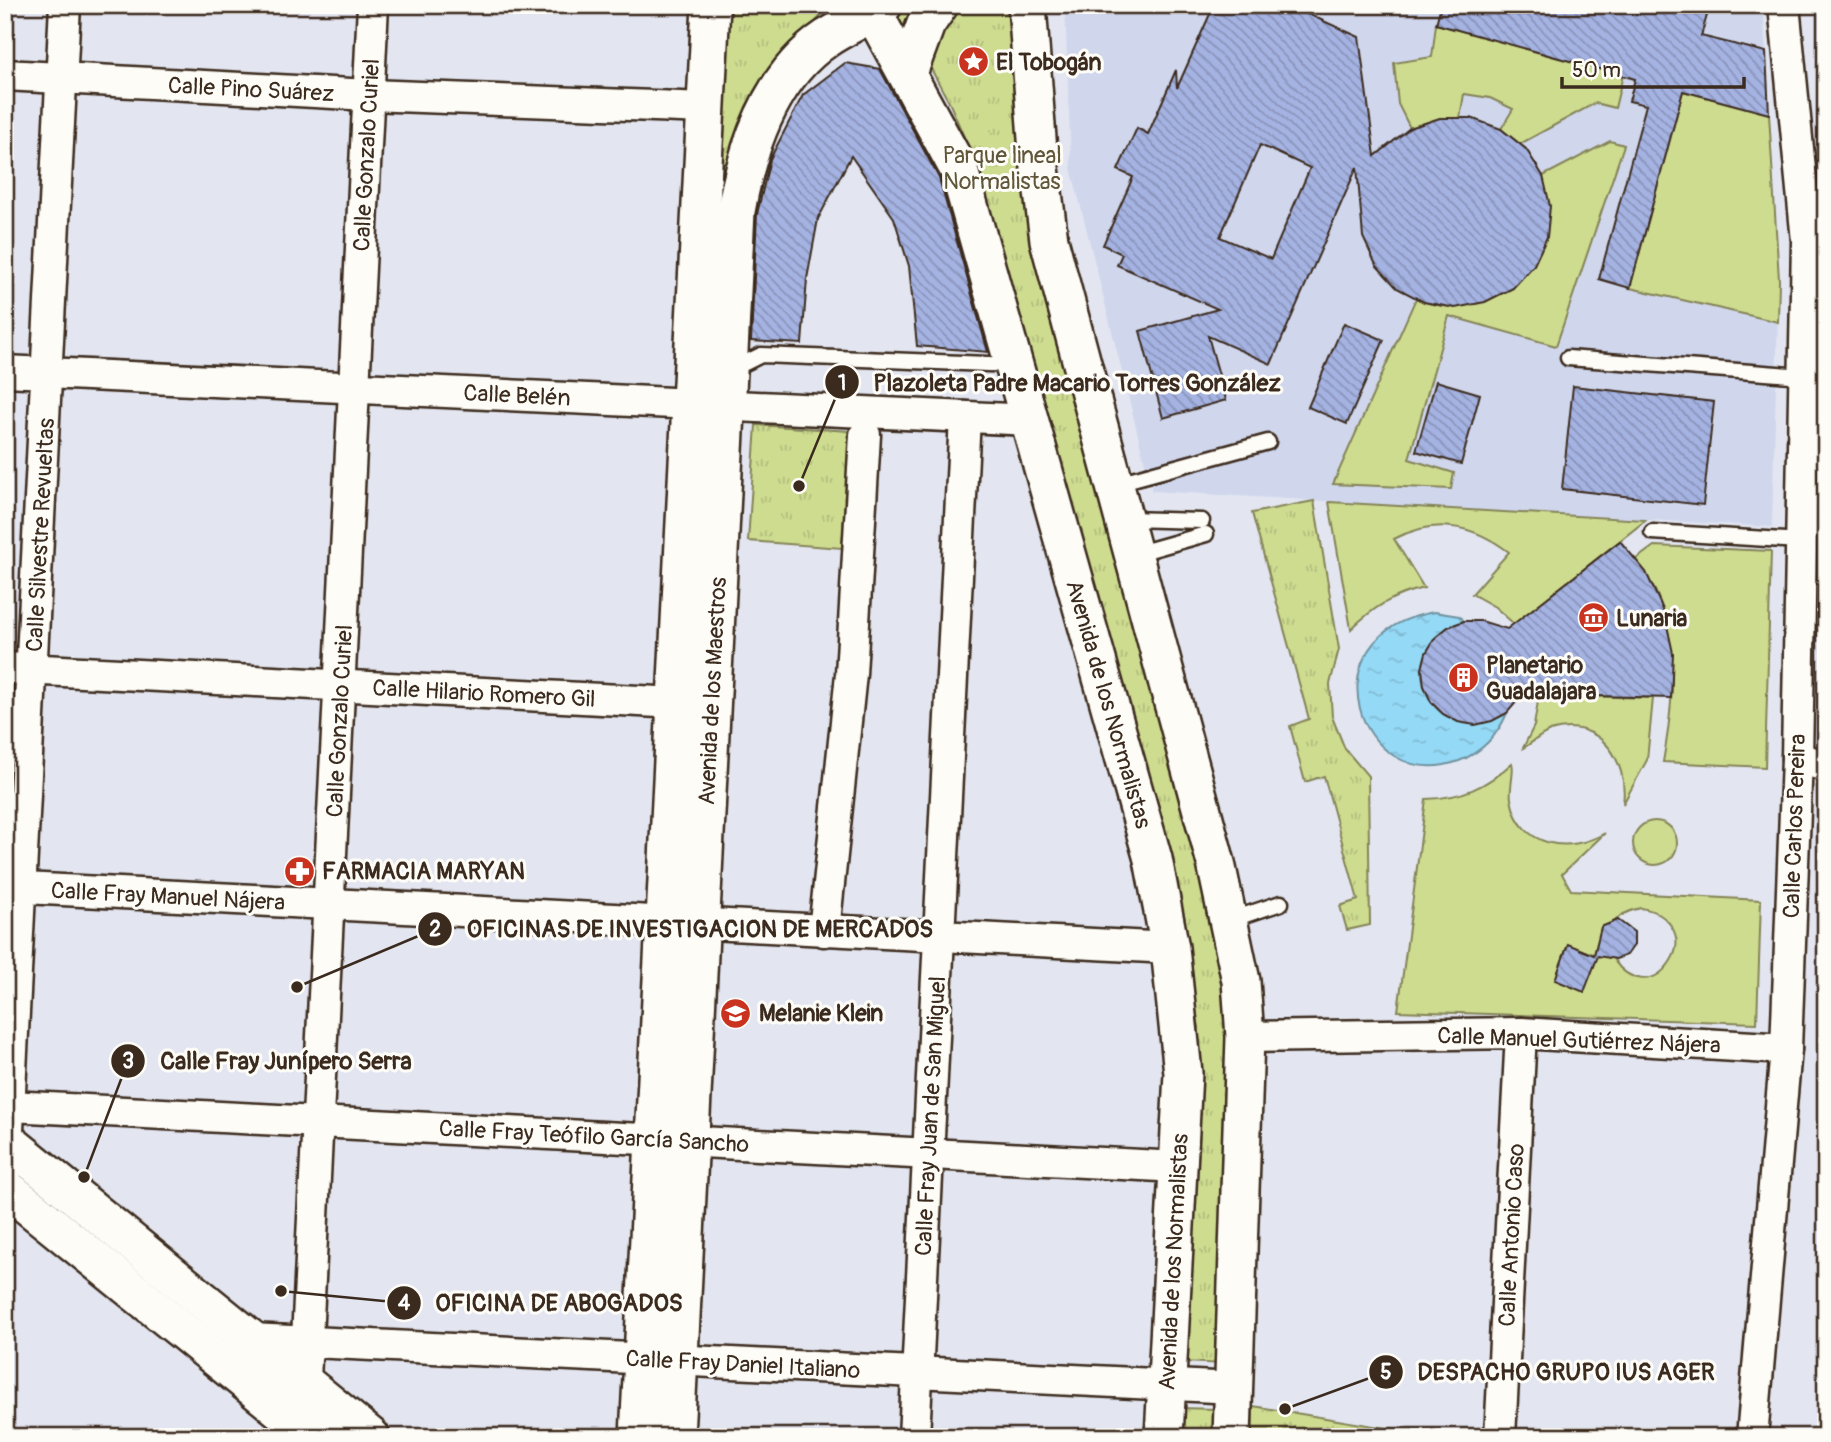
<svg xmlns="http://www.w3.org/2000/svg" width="1831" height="1442" font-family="Pangolin,sans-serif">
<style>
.built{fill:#d0d7ed}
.grass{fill:url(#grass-tufts);stroke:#848357;stroke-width:2}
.garden{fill:#cedc90;stroke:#848357;stroke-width:2;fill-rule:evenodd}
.water{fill:url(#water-ripples);stroke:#7093a0;stroke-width:2}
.building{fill:url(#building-back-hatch);stroke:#3b2a1e;stroke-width:2;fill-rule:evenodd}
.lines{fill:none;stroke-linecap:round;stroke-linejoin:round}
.service-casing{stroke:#3b2a1e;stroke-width:19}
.minor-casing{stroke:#3b2a1e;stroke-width:35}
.tertiary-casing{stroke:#3b2a1e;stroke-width:42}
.service{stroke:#fdfcf7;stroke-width:14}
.minor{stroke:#fdfcf7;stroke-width:30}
.tertiary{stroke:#fdfcf7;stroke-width:37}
.labels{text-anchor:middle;stroke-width:6;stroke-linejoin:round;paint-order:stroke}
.poi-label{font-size:23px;font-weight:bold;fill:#3b2a1e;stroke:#fdfcf7;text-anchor:start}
.street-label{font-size:23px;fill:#3b2a1e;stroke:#fdfcf7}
.park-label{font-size:23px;fill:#60563a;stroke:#fdfcf7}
.leader{fill:none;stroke:#3b2a1e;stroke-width:2.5}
.callout-dot{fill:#3b2a1e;stroke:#fdfcf7;stroke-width:2.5}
.mark-label{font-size:21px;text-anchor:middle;font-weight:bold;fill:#fff}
.callout-label{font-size:24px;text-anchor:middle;font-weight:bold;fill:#3b2a1e;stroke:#fdfcf7;stroke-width:6;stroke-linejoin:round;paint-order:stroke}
</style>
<defs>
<pattern id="grass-tufts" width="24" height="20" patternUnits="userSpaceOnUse" patternTransform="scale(1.75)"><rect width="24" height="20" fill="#cedc90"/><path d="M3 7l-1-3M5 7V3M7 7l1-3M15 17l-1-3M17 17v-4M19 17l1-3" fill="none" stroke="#b2bd7c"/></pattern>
<pattern id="water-ripples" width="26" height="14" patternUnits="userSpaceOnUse" patternTransform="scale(1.75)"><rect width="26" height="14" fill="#94d9f6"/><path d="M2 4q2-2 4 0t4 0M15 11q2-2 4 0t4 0" fill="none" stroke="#80bad2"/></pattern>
<pattern id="building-back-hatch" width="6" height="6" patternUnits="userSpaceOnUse" patternTransform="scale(1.75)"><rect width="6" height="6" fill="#a5b3e3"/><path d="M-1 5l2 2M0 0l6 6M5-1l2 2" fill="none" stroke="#8892b7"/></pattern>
</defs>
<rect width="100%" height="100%" fill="#e3e6f1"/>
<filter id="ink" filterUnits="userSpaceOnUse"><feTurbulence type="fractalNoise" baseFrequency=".0143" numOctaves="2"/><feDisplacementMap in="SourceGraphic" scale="14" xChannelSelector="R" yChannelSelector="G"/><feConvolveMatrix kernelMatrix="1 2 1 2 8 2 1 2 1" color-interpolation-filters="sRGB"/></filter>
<g filter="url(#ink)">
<!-- built -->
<path class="built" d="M1065,5h698l16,275 -7,247 -620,-36 -81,-323z"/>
<!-- grass -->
<g class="grass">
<path d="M726,5h104l-38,44 -88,336z"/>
<path d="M950,5h63l218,972 -5,387 -44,-2 17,-335 -34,-175 -138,-492 -36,-144 -18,-58 -23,-54 -26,-48z"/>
<path d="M756,425l94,6 -8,117 -94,-7z"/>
<path d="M1314,501l25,148 -9,35 2,33 13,32 23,27 2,149 -23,5 -7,-24 18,-6 -34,-124 -19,6 -15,-56 19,-7 -57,-206z"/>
<path d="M1253,1406l187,31h-188z"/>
<path d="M1179,1408l37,1 -2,28h-36z"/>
</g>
<!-- garden -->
<g class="garden">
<path d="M902,5h28l-20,40 -17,-32z"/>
<path d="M1436,24l187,51 -8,33 -20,-5 -75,41 -19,-15 12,-20 -23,-11 -26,-4 -4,24h-20l-30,10 -12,-24 -4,-41 38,-6z"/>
<path d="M1683,91l86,23 10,166 -1,42 -148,-34z"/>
<path d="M1610,141l14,4 -68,201 -107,-30 -40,143 45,14 -3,16 -118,-5 83,-186c33,17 66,6 97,-10l30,-112z"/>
<path d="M1329,502l317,18 -132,104 -19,-17 -23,-13 37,-42c-35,-27 -74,-35 -115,-13l30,49c-31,7 -50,19 -73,41z"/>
<path d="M1654,546l117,5 -6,216 -102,-5c12,-67 20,-147 -28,-202z"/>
<path d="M1539,695l114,3 -6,62 -24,44c6,-43 -23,-88 -73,-73 -10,4 -19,13 -27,17l11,-22z"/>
<path d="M1512,763c3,9 -3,24 -1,36 8,49 58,55 94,34l-43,41 9,16 190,10 -4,123 -359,-12 28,-212c36,-1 60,-12 86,-36zM1641,908c26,4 46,28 29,54 -35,54 -103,-39 -29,-54z"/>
<circle cx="1655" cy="843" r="22"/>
</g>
<!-- water -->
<path class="water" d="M1434,612l25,4 5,5c-80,30 -33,134 43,92 -9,22 -26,40 -48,48 -101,36 -155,-127 -25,-149z"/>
<!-- building -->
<g class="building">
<path d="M1214,5h74l71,32 16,119 35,-28 30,-10h31l30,11 25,20 17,27 7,30 -3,31 -13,28 -21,23 -28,14 -30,6 -31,-6 -27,-14 -21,-23 -13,-28 -6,-70 -86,197 -63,-28 18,64 -63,18 -23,-87 78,-22 -101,-44 5,-11 -19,-9 30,-68 -15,-7 19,-42 11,6 28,-64 1,18zM1260,145l50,23 -39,91 -51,-22z"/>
<path d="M1441,5h182l16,5 2,-5h69l-9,31 65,16 3,62 -86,-23 -53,197 -31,-9 47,-174 -17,-4 6,-22 -199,-55z"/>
<path d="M845,63l35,6 59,109 49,174 -71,-6 -8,-80 -15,-48 -43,-62 -33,63 -11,60 -5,65 -51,-3 6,-127 13,-55 33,-64z"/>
<path d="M1344,323l40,17 -37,84 -39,-17z"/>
<path d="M1436,381l44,13 -19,70 -45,-13z"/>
<path d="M1573,386l141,16 -11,103 -141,-16z"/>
<path d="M1620,541l26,31 18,40 9,41 -2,45 -148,-4 -16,19 -15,8 -17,4 -17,-3 -15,-8 -12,-12 -7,-16 -2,-17 4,-16 9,-15 13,-11 16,-6h17l26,8z"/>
<path d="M1618,920l16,12v13l-7,10 -11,4 -18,-3 -14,36 -29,-12 13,-36 26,11 7,-28z"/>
</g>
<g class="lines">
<defs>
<g id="service">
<path d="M1568,358l236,18"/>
<path d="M731,363h14l16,-8 252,10"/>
<path d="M1114,484l154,-42"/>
<path d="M1127,519l75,2"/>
<path d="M1652,532l149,9"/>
<path d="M1135,554l71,-20"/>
<path d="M1230,920l51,-17"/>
</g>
<g id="minor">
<path d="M5,75l364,20 337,13"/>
<path d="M5,371l1024,49"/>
<path d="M5,668l692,36"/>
<path d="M1797,758l29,8"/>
<path d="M5,887l1165,61"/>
<path d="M824,931l27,-257 14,-239"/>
<path d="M1245,1037l276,-4 265,16"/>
<path d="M10,1106l1169,61"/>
<path d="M5,1190l60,-1185"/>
<path d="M251,1339l984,49"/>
<path d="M304,1400l69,-1395"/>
<path d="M914,1437l51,-1020"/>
<path d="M1500,1437l21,-404"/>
<path d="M1752,1437l34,-388 11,-291 10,-517 -23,-236"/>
</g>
<g id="tertiary">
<path d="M869,5l90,165 194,689 17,89 13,125 -19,364"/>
<path d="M1027,5l11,147 11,88 167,623 25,118 4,56 -13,400"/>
<path d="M908,73l18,-49 13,-19"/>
<path d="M5,1139l366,298"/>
<path d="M5,1187l309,250"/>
<path d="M639,1437l72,-1432"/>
<path d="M675,1437l61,-1226c11,-64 34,-135 91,-173 18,-12 39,-20 56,-33"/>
</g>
</defs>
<!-- service casing -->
<use href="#service" class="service-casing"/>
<!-- minor casing -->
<use href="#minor" class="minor-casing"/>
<!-- tertiary casing -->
<use href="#tertiary" class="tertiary-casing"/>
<!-- service -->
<use href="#service" class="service"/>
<!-- minor -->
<use href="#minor" class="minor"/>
<!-- tertiary -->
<use href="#tertiary" class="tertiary"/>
</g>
</g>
<!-- icons -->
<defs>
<symbol id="sight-disc" viewBox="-11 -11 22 22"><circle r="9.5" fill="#c8321e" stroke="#fdfcf7"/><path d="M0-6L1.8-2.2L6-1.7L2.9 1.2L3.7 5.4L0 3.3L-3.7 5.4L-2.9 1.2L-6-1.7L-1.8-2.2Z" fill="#fff"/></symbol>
<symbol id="museum-disc" viewBox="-11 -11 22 22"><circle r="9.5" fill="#c8321e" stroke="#fdfcf7"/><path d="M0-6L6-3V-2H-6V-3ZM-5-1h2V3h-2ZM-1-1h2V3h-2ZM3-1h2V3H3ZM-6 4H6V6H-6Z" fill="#fff"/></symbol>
<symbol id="building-disc" viewBox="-11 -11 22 22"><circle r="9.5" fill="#c8321e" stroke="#fdfcf7"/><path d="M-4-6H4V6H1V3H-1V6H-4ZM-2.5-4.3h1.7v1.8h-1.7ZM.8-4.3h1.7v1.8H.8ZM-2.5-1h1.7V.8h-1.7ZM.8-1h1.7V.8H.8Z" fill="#fff"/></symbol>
<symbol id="pharmacy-disc" viewBox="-11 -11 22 22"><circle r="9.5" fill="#c8321e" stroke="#fdfcf7"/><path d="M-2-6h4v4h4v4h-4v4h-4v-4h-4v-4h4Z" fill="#fff"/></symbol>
<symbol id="school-disc" viewBox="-11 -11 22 22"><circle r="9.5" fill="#c8321e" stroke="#fdfcf7"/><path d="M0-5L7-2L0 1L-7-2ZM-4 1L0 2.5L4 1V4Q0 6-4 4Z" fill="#fff"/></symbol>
</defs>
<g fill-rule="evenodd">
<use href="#sight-disc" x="956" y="44" width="35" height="35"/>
<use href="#museum-disc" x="1576" y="600" width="35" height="35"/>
<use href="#building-disc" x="1446" y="660" width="35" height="35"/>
<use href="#pharmacy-disc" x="282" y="854" width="35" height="35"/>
<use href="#school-disc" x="718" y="996" width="35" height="35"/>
</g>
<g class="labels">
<!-- poi labels -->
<g class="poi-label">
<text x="996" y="70">El Tobogán</text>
<text x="1616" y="626">Lunaria</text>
<text x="1486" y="673">Planetario<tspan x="1486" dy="26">Guadalajara</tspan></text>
<text x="322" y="879">FARMACIA MARYAN</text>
<text x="759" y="1021">Melanie Klein</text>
</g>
<!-- street labels -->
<g class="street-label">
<text transform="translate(251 89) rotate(3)" y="8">Calle Pino Suárez</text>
<text transform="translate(366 155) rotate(-87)" y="8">Calle Gonzalo Curiel</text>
<text transform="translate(517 395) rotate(3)" y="8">Calle Belén</text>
<text transform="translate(40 535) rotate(-87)" y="8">Calle Silvestre Revueltas</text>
<text transform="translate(712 691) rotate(-87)" y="8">Avenida de los Maestros</text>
<text transform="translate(484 693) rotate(3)" y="8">Calle Hilario Romero Gil</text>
<text transform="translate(1109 704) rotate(74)" y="8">Avenida de los Normalistas</text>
<text transform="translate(339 721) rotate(-87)" y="8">Calle Gonzalo Curiel</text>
<text transform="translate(1794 826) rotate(-88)" y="8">Calle Carlos Pereira</text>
<text transform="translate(168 896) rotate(3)" y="8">Calle Fray Manuel Nájera</text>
<text transform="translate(1579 1040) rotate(2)" y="8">Calle Manuel Gutiérrez Nájera</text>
<text transform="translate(930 1116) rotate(-87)" y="8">Calle Fray Juan de San Miguel</text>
<text transform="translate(594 1136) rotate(3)" y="8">Calle Fray Teófilo García Sancho</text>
<text transform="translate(1511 1235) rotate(-87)" y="8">Calle Antonio Caso</text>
<text transform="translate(1173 1262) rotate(-87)" y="8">Avenida de los Normalistas</text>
<text transform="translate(743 1364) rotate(3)" y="8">Calle Fray Daniel Italiano</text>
</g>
<!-- park labels -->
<g class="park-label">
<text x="1002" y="163">Parque lineal<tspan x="1002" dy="26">Normalistas</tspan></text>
</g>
</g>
<!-- callouts -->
<path class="leader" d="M799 486L842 382M297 987L435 929M84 1177L128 1061M281 1291L404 1303M1285 1409L1386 1372"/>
<g class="callout-dot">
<circle cx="799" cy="486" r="7"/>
<circle cx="297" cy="987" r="7"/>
<circle cx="84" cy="1177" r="7"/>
<circle cx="281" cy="1291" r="7"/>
<circle cx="1285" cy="1409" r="7"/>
<circle cx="842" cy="382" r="18"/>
<circle cx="435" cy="929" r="18"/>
<circle cx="128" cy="1061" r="18"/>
<circle cx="404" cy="1303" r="18"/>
<circle cx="1386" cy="1372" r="18"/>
</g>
<g class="mark-label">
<text x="842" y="390">1</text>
<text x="435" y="936">2</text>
<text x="128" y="1068">3</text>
<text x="404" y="1310">4</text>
<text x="1386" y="1379">5</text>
</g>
<g class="callout-label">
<text x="1077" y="391">Plazoleta Padre Macario Torres González</text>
<text x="700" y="937">OFICINAS DE INVESTIGACION DE MERCADOS</text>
<text x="286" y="1069">Calle Fray Junípero Serra</text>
<text x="559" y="1311">OFICINA DE ABOGADOS</text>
<text x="1566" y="1380">DESPACHO GRUPO IUS AGER</text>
</g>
<!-- margin -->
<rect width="1831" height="1442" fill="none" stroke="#fdfcf7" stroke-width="28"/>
<rect x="14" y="14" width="1803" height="1414" fill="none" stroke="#3b2a1e" stroke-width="2.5" filter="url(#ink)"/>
<!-- scale -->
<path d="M1562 77v10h182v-10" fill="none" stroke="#3b2a1e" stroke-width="3.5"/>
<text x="1572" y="77" font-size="21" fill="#3b2a1e" stroke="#fdfcf7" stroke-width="5" paint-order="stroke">50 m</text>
</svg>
